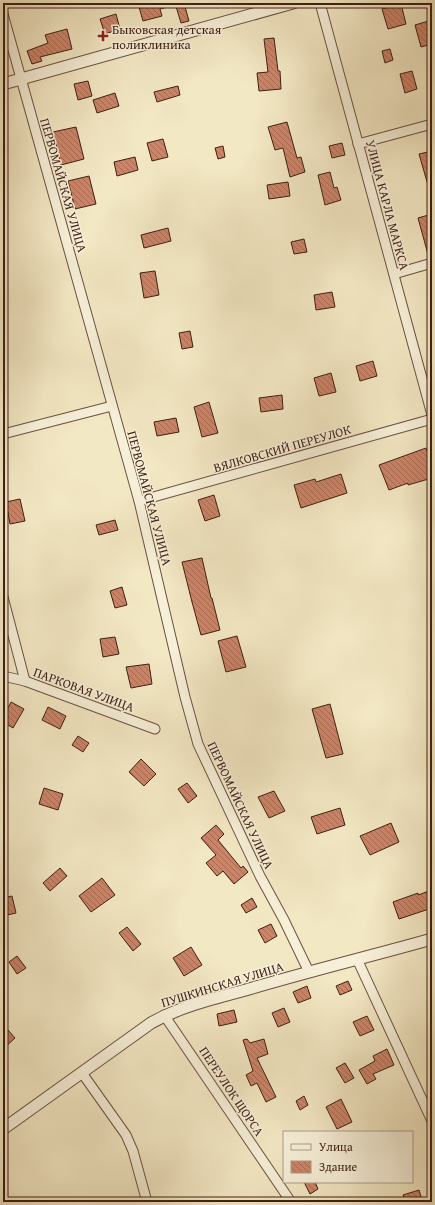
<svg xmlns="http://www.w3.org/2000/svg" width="435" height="1205" font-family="'Gentium Book Plus',serif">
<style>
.building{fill:url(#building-back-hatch);stroke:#3e1f13}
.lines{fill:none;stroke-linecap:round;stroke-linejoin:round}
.minor-casing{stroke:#6b513f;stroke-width:11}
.tertiary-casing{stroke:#6b513f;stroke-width:13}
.minor{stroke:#f7f0d9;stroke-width:9}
.tertiary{stroke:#f7f0d9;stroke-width:11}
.poi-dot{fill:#8f2418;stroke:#f7f0d9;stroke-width:1.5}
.labels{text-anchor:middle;stroke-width:3;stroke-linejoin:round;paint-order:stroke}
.poi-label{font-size:13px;fill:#3e1f13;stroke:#f7f0d9;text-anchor:start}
.street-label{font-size:13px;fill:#3e1f13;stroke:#f7f0d9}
</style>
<defs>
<pattern id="building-back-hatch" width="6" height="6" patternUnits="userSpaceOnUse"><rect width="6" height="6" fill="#cd8467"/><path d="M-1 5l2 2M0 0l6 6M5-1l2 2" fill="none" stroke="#a86b54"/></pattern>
</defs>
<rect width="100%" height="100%" fill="#f3e8c4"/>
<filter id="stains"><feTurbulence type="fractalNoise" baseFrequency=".005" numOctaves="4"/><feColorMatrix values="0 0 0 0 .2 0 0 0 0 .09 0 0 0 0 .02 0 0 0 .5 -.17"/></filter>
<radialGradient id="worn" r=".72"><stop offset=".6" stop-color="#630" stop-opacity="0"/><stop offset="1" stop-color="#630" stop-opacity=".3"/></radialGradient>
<!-- building -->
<g class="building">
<path d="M154,3h20l1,2 -15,4 2,7 -19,5 -4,-14z"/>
<path d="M175,3h9l5,18 -8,2z"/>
<path d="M401,4l5,20 -18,5 -6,-20z"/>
<path d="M116,14l4,15 -15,5 -5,-15z"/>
<path d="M432,20v24l-11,3 -6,-22z"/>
<path d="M67,29l5,20 -32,8 2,4 -10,3 -5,-13 21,-8 -3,-8z"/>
<path d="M274,38l4,33h2l1,18 -22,2 -2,-18 11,-1 -4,-33z"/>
<path d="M390,49l3,11 -8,3 -3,-12z"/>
<path d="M412,71l5,18 -12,4 -5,-19z"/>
<path d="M88,81l4,15 -14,4 -4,-16z"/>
<path d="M178,86l2,9 -23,7 -3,-10z"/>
<path d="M115,93l4,13 -22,7 -4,-13z"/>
<path d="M287,122l10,36 4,-1 4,15 -15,5 -7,-29 -8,2 -7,-23z"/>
<path d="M76,127l8,32 -23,6 -8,-33z"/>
<path d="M163,139l5,18 -16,4 -5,-18z"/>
<path d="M342,143l3,12 -13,3 -3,-12z"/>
<path d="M223,146l2,11 -7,2 -3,-11z"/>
<path d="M432,151v41h-2l-11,-38z"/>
<path d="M135,157l3,13 -21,6 -3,-14z"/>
<path d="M330,172l4,16 3,-1 4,13 -16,5 -7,-30z"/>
<path d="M89,176l7,28 -21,5 -7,-28z"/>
<path d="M288,182l2,14 -21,3 -2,-14z"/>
<path d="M432,214v43l-3,1 -11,-40z"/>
<path d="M168,228l3,13 -27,7 -3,-13z"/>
<path d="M304,239l3,13 -13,2 -3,-12z"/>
<path d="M155,271l4,24 -15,3 -4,-25z"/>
<path d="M332,292l3,15 -19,3 -2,-15z"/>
<path d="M190,331l3,16 -11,2 -3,-16z"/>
<path d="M373,361l4,15 -17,5 -4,-15z"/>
<path d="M331,373l5,19 -17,4 -5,-18z"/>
<path d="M282,395l1,14 -22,3 -2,-14z"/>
<path d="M209,402l9,31 -16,4 -8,-30z"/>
<path d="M176,418l3,14 -22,4 -3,-14z"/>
<path d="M426,448l6,18v12l-24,7v-2l-19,7 -10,-25z"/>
<path d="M341,474l6,19 -46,15 -7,-23 21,-6 1,3z"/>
<path d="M214,495l6,21 -15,5 -7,-21z"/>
<path d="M20,499l5,22 -15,3 -4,-22z"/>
<path d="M115,520l3,10 -19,5 -3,-10z"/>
<path d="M202,558l9,40h1l8,32 -19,5 -9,-33 -10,-40z"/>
<path d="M122,587l5,18 -12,3 -5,-17z"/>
<path d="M237,636l9,31 -20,5 -8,-31z"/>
<path d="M115,637l4,17 -16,3 -3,-18z"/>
<path d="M149,664l3,20 -21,4 -5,-21z"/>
<path d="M11,702l13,7 -11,19 -10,-6v-4z"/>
<path d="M330,704l13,50 -17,4 -14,-49z"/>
<path d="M48,707l18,9 -6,13 -18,-9z"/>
<path d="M78,736l11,7 -6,9 -11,-7z"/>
<path d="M141,759l15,15 -12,12 -15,-14z"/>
<path d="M187,783l10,13 -9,7 -10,-14z"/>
<path d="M44,788l19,6 -5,16 -19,-6z"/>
<path d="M274,791l11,20 -16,7 -11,-21z"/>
<path d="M340,808l5,17 -28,9 -6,-17z"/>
<path d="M391,823l8,19 -29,13 -10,-19z"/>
<path d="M216,825l8,9 -6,6 23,28 2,-2 5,6 -14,12 -11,-13 -6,5 -11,-13 10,-8 -15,-17z"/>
<path d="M60,868l7,8 -17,15 -7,-8z"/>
<path d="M102,878l13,17 -24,17 -12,-16z"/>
<path d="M432,890v18l-33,11 -6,-17 25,-9v2z"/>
<path d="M12,896l4,17 -13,3v-18z"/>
<path d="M252,898l5,9 -11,6 -5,-8z"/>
<path d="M271,924l6,12 -12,7 -7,-13z"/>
<path d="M127,927l14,17 -8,7 -14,-18z"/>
<path d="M191,947l11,18 -18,11 -11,-18z"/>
<path d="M17,956l9,12 -9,6 -8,-12z"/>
<path d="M348,981l4,9 -12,5 -4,-9z"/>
<path d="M307,986l4,12 -13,5 -5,-11z"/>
<path d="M284,1008l6,14 -12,5 -6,-14z"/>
<path d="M234,1010l3,12 -18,4 -2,-12z"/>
<path d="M367,1016l7,14 -14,6 -7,-14z"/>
<path d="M8,1030l7,8 -12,11v-15z"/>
<path d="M247,1039l3,4 14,-4 4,15 -11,4 19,39 -10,5 -9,-19 -6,3 -5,-11 7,-4 -10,-31z"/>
<path d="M387,1049l7,16 -21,9 3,5 -9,5 -8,-14 16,-9 -2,-5z"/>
<path d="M345,1063l9,15 -9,5 -9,-15z"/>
<path d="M304,1096l4,9 -8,5 -4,-9z"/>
<path d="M341,1099l11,23 -15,7 -11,-22z"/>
<path d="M304,1182h11l3,7 -8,5z"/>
<path d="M419,1190l3,10 -6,2h-11l-2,-7z"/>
</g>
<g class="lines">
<defs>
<g id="minor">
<path d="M320,3l112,412"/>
<path d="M3,14l136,487 46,196 13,47 62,132 24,44 25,52"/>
<path d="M358,144l74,-20"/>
<path d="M394,274l38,-11"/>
<path d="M3,434l109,-28"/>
<path d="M139,501l293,-82"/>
<path d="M3,597l22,84"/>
<path d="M3,676l22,5 130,48"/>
<path d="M357,959l75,162"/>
<path d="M164,1015l127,187"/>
<path d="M82,1073l44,62 7,16 14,51"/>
</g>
<g id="tertiary">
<path d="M3,84l290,-81"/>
<path d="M3,1129l148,-106c30,-17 65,-25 98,-34 61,-18 122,-33 183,-50"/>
</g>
</defs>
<!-- minor casing -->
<use href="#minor" class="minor-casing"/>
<!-- tertiary casing -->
<use href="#tertiary" class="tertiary-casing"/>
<!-- minor -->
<use href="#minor" class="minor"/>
<!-- tertiary -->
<use href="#tertiary" class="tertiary"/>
</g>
<!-- markers -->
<path class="poi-dot" d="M101 30h4v4h4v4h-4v4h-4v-4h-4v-4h4z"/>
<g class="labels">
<!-- poi labels -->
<g class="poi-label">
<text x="112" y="34">Быковская детская<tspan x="112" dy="15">поликлиника</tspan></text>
</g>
<!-- street labels -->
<g class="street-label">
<text transform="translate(64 185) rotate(74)" y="5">ПЕРВОМАЙСКАЯ УЛИЦА</text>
<text transform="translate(388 205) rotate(75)" y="5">УЛИЦА КАРЛА МАРКСА</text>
<text transform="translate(282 448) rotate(-16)" y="5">ВЯЛКОВСКИЙ ПЕРЕУЛОК</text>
<text transform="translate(150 498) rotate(75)" y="5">ПЕРВОМАЙСКАЯ УЛИЦА</text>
<text transform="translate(84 689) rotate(20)" y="5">ПАРКОВАЯ УЛИЦА</text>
<text transform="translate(241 805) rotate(65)" y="5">ПЕРВОМАЙСКАЯ УЛИЦА</text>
<text transform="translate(222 984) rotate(-17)" y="5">ПУШКИНСКАЯ УЛИЦА</text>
<text transform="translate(232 1091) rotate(56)" y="5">ПЕРЕУЛОК ЩОРСА</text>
</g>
</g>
<!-- margin -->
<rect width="435" height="1205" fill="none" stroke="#f3e8c4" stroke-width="16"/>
<rect x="4" y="4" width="427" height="1197" fill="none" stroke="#3e1f13" stroke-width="2"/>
<rect x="8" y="8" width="419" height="1189" fill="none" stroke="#3e1f13"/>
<!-- legend -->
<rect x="283" y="1131" width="130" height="52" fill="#f7f0d9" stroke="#ad9c8a"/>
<rect x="291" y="1144" width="20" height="6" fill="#f7f0d9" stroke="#ad9c8a"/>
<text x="319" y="1151" font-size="12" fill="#3e1f13">Улица</text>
<rect x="291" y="1161" width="20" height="12" fill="url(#building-back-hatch)" stroke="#ad9c8a"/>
<text x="319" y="1171" font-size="12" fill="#3e1f13">Здание</text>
<rect width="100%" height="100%" filter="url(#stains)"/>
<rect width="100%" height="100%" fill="url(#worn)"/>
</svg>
